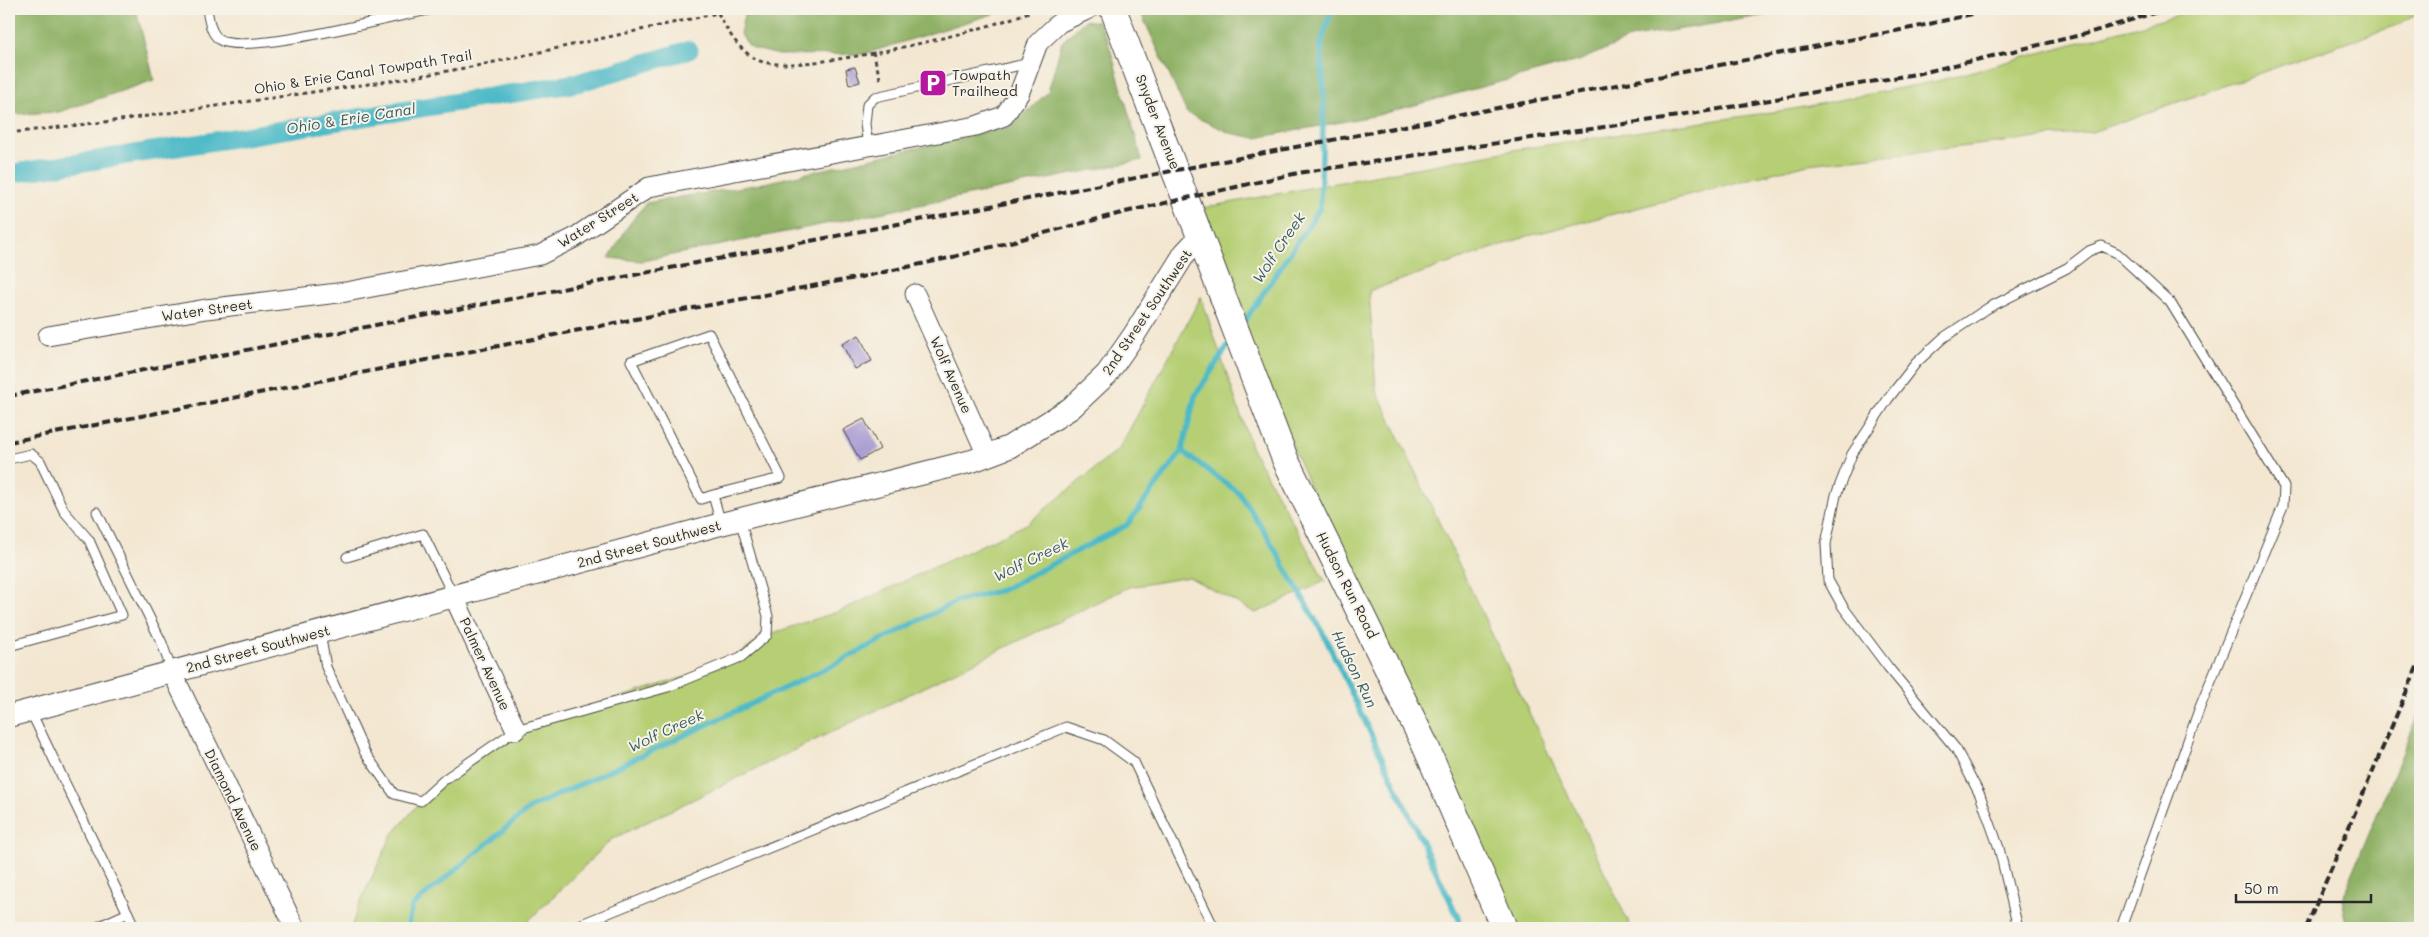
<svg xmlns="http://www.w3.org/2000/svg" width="2429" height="937" font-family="Mali,sans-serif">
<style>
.green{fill:#b6cf75;stroke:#707d50}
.forest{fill:#90b266;stroke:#5e6e48}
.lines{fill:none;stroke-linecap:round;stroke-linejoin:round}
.stream{stroke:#4dbac7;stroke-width:5.5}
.canal{stroke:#4dbac7;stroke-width:19}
.building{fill:#a89bd2}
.service-casing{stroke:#494744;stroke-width:11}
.minor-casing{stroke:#494744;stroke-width:21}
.tertiary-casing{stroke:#494744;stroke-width:24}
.secondary-casing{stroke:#494744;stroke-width:28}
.path{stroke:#494744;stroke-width:3;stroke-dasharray:4 4;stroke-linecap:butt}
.service{stroke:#fff;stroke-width:9}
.minor{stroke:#fff;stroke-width:19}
.tertiary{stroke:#fff;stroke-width:22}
.secondary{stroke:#fff;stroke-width:26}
.rail{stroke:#2b2b2b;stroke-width:4;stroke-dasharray:8 4;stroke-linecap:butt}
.labels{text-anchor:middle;stroke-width:4;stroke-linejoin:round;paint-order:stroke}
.street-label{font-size:14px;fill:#2b2b2b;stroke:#f7f3e8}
.poi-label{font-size:14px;fill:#2b2b2b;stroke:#f7f3e8;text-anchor:start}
.water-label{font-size:15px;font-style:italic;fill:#375d62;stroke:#f7f3e8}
</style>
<rect width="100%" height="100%" fill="#f7f3e8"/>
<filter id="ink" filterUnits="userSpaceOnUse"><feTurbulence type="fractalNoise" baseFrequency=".02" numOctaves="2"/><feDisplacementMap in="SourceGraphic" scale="10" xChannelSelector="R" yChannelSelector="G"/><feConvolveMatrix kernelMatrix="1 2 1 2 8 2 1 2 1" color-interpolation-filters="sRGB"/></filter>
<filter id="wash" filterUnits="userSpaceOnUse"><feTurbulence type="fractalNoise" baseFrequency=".0096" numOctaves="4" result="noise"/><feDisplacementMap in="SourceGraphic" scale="20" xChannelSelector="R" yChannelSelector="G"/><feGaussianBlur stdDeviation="1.12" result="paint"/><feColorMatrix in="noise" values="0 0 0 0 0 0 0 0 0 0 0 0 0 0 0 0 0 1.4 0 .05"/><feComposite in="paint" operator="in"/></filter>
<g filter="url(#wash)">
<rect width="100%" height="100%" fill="#f3e7d1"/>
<!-- green -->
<g class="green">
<path d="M2201,9h219v4l-23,12 -305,107 -284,32 -280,72 -159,55 7,98 255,539h-127l-124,-278 -189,-440 328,-61 274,-40 144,-28z"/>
<path d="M1201,297l51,152 73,132 -69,32 -67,-36 -60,10 -517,252 -91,89h-170l7,-21 34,-72 29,-34 95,-71 208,-65 43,-30 73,-24 187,-87 92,-75z"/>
</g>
<!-- forest -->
<g class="forest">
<path d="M9,9h127l18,71 -95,32 -42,2 -8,-13z"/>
<path d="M750,9h31l13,4 6,-4h209l-145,45 -85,1 -28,-7 -11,-14 5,-23z"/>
<path d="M1139,9h665l-171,28 -52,23 -203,55 -122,23 -26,-5 -43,-20z"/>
<path d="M1085,20l13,2 10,19 34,119 -500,101 -33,-3 19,-32 18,-23 114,-19 252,-58 36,-34 14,-50z"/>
<path d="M2420,711v217h-72l-6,-29z"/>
</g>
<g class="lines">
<!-- stream -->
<g class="stream">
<path d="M1242,325l78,-117 4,-111 -3,-54 11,-34"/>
<path d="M1182,451l57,42 24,36 61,106 139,293"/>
<path d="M407,928l5,-22 118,-98 293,-138 132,-68 47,-12 125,-65 55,-74 13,-55 36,-55"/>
</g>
<!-- canal -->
<path class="canal" d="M9,174l568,-91 112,-33"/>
</g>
<g id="blocks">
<!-- building -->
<g class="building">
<path d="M855,67l5,15 -11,3 -3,-16z"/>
<path d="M859,335l13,26 -17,8 -13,-25z"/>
<path d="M864,419l16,30 -20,11 -17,-30z"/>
</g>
</g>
</g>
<g filter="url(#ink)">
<use href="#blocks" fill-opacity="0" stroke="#494744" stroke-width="1"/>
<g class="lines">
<defs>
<g id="service">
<path d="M207,9c2,11 3,24 13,31 25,16 176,-24 212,-31"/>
<path d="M868,146l-3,-22 2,-19 8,-8 155,-34"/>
<path d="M9,459l22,-5 9,7 24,50 25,29 33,75 -113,31"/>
<path d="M713,495l68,-17 -72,-144 -78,27 70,138 12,-4 8,29"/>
<path d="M97,512l65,131 10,29"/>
<path d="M347,557l76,-23 30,61"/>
<path d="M320,633l6,34 39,86 29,41 27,7 24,-22 71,-49 152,-43 73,-30 26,-22 1,-19 -28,-96"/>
<path d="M30,710l105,218"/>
<path d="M95,928l33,-15"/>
<path d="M577,928l2,-3 487,-198 38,13 30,22 80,166"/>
<path d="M2018,928l-19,-80 -19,-53 -24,-46 -68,-82 -45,-60 -15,-27 -2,-36 10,-49 16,-41 36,-55 28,-36 27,-25 45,-30 79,-40 22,-17 13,-5 15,7 53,49 114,185 -1,19 -83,201 -79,221"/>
</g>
<g id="minor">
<path d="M915,294l72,161"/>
<path d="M48,336l158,-27 140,-17 194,-37 34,-17 75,-51 327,-61 28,-10 15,-22 19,-51 21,-20 30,-14"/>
<path d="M454,597l62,133"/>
<path d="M172,672l123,256"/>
</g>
<path id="tertiary" d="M9,716l712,-192 251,-63 37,-14 62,-39 36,-34 27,-39 51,-82 16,-17"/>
<path id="secondary" d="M1113,9l172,450 141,288 78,181"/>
</defs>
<!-- service casing -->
<use href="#service" class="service-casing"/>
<!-- minor casing -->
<use href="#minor" class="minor-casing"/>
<!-- tertiary casing -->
<use href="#tertiary" class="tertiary-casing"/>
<!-- secondary casing -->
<use href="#secondary" class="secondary-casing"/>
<!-- path -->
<g class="path">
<path d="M718,13c10,19 23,42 45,49 42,12 231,-32 272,-53"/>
<path d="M873,52l8,30"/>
<path d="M9,133l104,-12 290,-42 73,-13 242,-53 8,-4"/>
</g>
<!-- service -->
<use href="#service" class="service"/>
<!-- minor -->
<use href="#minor" class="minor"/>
<!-- tertiary -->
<use href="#tertiary" class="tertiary"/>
<!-- secondary -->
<use href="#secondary" class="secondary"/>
<!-- rail -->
<g class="rail">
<path d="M9,396l1907,-369 78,-18"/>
<path d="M9,442l647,-127 205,-38 88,-19 176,-46 173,-39 393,-59 230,-41 164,-39 82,-25"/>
<path d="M2306,928l114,-268"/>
</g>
</g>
</g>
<!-- icons -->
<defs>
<symbol id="parking-square" viewBox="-11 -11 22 22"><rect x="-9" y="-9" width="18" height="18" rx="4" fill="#b5179e" stroke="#f7f3e8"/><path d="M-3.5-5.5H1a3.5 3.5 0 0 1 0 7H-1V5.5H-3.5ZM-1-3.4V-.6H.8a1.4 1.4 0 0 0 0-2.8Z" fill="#fff"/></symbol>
</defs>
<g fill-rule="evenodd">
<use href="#parking-square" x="917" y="67" width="32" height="32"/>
</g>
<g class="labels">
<!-- street labels -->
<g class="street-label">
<text transform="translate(363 72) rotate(-9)" y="5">Ohio &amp; Erie Canal Towpath Trail</text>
<text transform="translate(1158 122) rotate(69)" y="5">Snyder Avenue</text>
<text transform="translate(598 220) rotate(-32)" y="5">Water Street</text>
<text transform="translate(207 310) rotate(-8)" y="5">Water Street</text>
<text transform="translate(1147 312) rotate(-56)" y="5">2nd Street Southwest</text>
<text transform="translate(951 375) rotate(66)" y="5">Wolf Avenue</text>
<text transform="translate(649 544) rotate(-15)" y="5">2nd Street Southwest</text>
<text transform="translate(1347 585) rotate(63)" y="5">Hudson Run Road</text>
<text transform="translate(258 649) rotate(-15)" y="5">2nd Street Southwest</text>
<text transform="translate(485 664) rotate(65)" y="5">Palmer Avenue</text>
<text transform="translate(233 800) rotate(64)" y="5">Diamond Avenue</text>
</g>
<!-- poi labels -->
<g class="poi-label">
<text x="952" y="80">Towpath<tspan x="952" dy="16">Trailhead</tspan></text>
</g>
<!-- water labels -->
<g class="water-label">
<text transform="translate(351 119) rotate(-9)" y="5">Ohio &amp; Erie Canal</text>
<text transform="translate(1279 248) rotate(-56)" y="5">Wolf Creek</text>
<text transform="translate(1031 560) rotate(-26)" y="5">Wolf Creek</text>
<text transform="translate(1354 669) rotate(64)" y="5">Hudson Run</text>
<text transform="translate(666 731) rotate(-25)" y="5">Wolf Creek</text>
</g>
</g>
<!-- margin -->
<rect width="2429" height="937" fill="none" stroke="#f7f3e8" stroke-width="30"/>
<!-- scale -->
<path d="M2236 894v8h135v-8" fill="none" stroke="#2b2b2b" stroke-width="2.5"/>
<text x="2244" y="894" font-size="15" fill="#2b2b2b" stroke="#f7f3e8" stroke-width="4" paint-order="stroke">50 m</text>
</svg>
